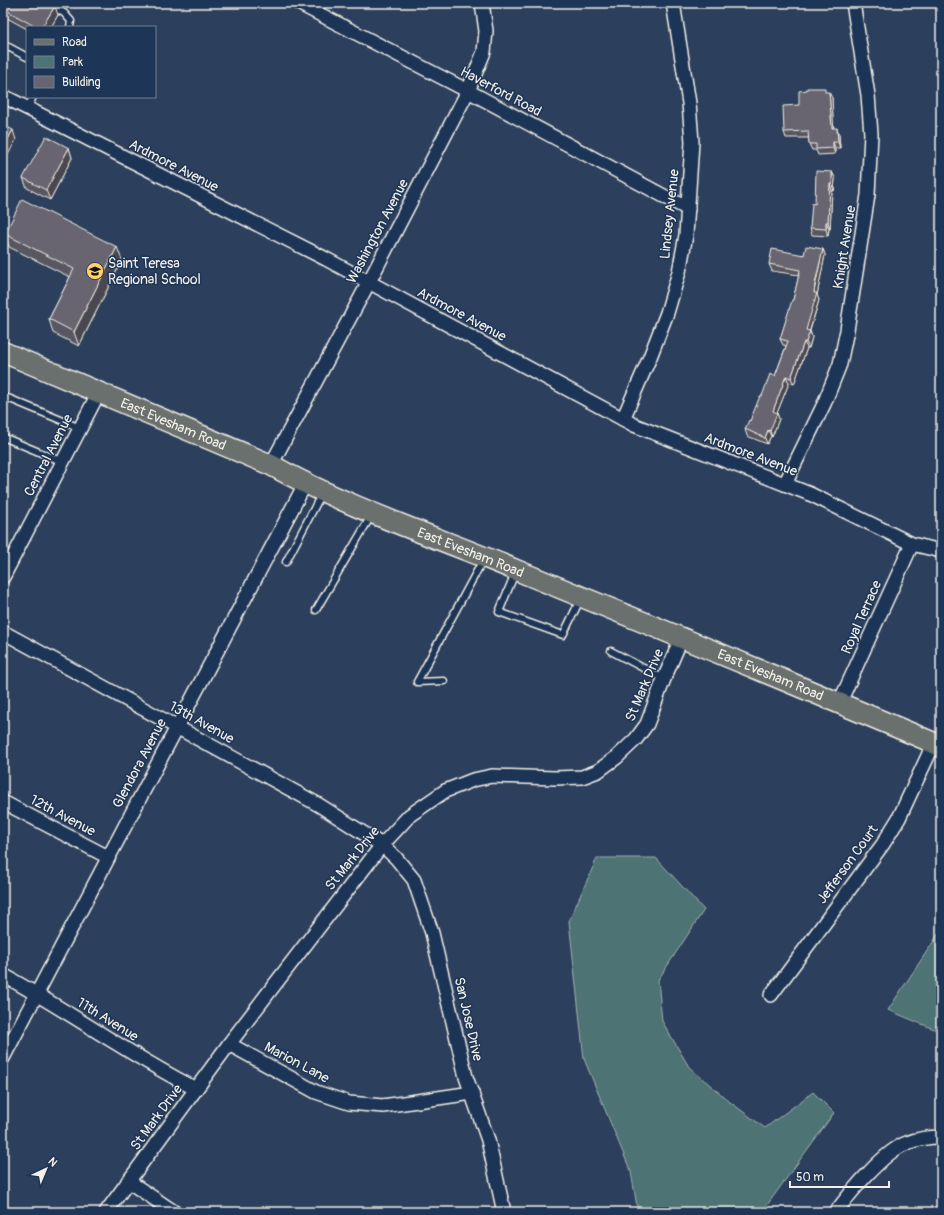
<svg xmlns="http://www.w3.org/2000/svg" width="944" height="1215" font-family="Pangolin,sans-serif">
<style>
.green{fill:#4e7375;stroke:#a1b2ae}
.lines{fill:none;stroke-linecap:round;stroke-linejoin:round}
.lane-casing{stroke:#f4f1e8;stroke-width:9}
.street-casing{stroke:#f4f1e8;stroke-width:16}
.primary-casing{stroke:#f4f1e8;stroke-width:23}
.lane{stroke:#1d3557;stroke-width:6}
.street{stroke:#1d3557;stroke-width:13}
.primary{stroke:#6a706d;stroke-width:20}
.wall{fill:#595761;stroke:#f4f1e8}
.shaded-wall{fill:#48474f;stroke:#f4f1e8}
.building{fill:#676571;stroke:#f4f1e8}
.labels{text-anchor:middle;stroke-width:3;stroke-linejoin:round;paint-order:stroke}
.street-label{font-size:14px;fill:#f4f1e8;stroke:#1d3557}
.poi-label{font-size:14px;fill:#f4f1e8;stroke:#1d3557;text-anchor:start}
</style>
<rect width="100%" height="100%" fill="#2c3f5c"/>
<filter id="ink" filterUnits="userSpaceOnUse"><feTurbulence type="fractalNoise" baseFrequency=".025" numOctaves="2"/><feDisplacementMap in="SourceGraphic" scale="8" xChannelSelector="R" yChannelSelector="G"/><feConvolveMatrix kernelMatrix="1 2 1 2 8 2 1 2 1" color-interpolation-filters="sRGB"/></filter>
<g filter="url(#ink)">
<!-- green -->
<g class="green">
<path d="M597,858h59l48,52 -46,70 4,41 27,46 41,35 35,26 48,-36 21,21 -72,99h-124l-7,-40 -47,-113 -15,-138z"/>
<path d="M941,930v102l-53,-22z"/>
</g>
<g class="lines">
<defs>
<g id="lane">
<path d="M45,3l19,10 7,8 -1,6"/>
<path d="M3,44l24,13"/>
<path d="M27,109l6,-12"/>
<path d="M3,396l77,32"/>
<path d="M3,437l60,25"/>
<path d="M286,562l36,-69"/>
<path d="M515,573l-16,39 64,23 18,-37"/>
<path d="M316,610l55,-94"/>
<path d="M611,651l53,28"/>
<path d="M444,681l-27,1 66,-122"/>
</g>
<g id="street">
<path d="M298,3l170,88 220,118"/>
<path d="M3,96l323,163 308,166 176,69 102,50 29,7"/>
<path d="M623,419l27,-62 17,-44 12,-41 7,-37 6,-93 -3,-39 -16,-100"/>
<path d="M271,465l98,-183 99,-191 16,-39 2,-21 -4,-28"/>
<path d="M785,484l39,-80 16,-40 7,-34 21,-135 3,-61 -3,-39 -15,-92"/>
<path d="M3,577l96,-185"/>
<path d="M3,632l316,173 63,40 14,13 18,22 18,53 34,144 22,63 16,72"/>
<path d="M839,704l73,-160"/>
<path d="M3,802l105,55"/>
<path d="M3,975c66,36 126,80 193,114"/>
<path d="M771,995l112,-151 16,-26 35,-75"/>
<path d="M229,1044l87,48 33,11 34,3 89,-13"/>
<path d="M3,1058l302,-574"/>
<path d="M128,1181l46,31"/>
<path d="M106,1212l123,-168 153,-199 28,-30 35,-24 28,-11 19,-4 63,2 27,-1 16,-6 19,-14 19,-18 11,-15 17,-45 18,-42"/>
<path d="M836,1212c14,-19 48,-61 71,-69 10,-4 23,-6 34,-6"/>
</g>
<g id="primary">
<path id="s1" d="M3,352l268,113c77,43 163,71 245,105 142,58 284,116 425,176"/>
</g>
</defs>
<!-- lane casing -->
<use href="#lane" class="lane-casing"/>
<!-- street casing -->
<use href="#street" class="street-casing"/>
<!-- primary casing -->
<use href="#primary" class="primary-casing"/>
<!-- lane -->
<use href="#lane" class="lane"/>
<!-- street -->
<use href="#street" class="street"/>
<!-- primary -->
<use href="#primary" class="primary"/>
</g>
<!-- wall -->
<g class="wall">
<path d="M4,9l54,6 -7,12h-24v2l-20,-11z"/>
<path d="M827,92l5,6 1,30 6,6 1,14h-5v6l-17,1 -2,-5h-4l-3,-6v-6h-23l-2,-6z"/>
<path d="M69,148l3,10 -22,42 -23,-12 -4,-10z"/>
<path d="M832,172l3,6 -1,13h-2l-2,38h-1l-1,7 -16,-1 -2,-7 5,-24z"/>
<path d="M5,234l117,26 -43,86 -26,-13 -4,-14 21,-42 -61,-30z"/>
<path d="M823,249l2,6 -8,40 2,5 -9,31 2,6 -3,11h-2l-13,36 -5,-1 -12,30 2,6 -7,18 -1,-1 -4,8 -20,-8 -2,-7 5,-8 12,-25 13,-20 11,-30 -3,-1 -3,-6 13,-39 6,-25 -27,-4 -3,-7z"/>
</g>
<!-- shaded-wall -->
<g class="shaded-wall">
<path d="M55,6l3,9 -7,12h-9z"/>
<path d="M829,92l3,6 2,36 -2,-6z"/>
<path d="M837,128l2,6 1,14 -2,-6z"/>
<path d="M13,130l3,10 -12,22 -1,-2v-12z"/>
<path d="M833,142l2,6v6l-2,-6z"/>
<path d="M69,148l3,10 -22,42 -4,-10z"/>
<path d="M832,172l3,6 -1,13 -2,-7z"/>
<path d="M830,184l2,7 -2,38 -2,-7z"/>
<path d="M826,222l3,7 -1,7 -2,-7z"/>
<path d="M117,247l5,13 -43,86 -5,-14z"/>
<path d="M823,249l2,6 -8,40 2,5 -11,36 -2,-6z"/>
<path d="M810,331l2,6 -3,11 -3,-6z"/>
<path d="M804,342l3,6 -13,36 -3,-6z"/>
<path d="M786,376l3,7 -12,30 2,6 -7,18 -2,-6 3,-20z"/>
<path d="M768,430l3,6 -4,8 -2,-6z"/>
</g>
<!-- building -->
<g class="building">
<path d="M8,3h41l6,3 -13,21h-6l-32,-18z"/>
<path d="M807,88h18v4h4l3,36h5l1,14h-5v6l-17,1v-5h-7l-1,-13 -24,1 -1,-26 16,-1v-14l8,-1z"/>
<path d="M3,125l10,5 -10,18z"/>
<path d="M46,136l23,12 -23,42 -23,-12z"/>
<path d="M816,171l16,1v12h-2l-2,38h-2v7l-16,-1 2,-25 3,1z"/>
<path d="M22,199l95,48 -43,85 -25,-13 25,-50 -69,-35z"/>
<path d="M806,246l17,3 -8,35 -1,9h3l-11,37 4,1 -4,11h-2l-13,36 -5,-2 -13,35 4,2 -7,18 -2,-1 -3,8 -20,-9 4,-9 1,1 10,-25h2l8,-22 5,2 13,-35 -8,-2 12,-39h1l7,-30 -31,-6 3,-15 32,6z"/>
</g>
</g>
<!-- icons -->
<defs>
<symbol id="school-disc" viewBox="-11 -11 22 22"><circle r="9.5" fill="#ffd166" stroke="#1d3557"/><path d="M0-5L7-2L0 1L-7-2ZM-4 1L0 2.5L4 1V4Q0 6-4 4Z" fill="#111"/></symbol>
</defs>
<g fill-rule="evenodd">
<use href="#school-disc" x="85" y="261" width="20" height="20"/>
</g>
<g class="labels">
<!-- street labels -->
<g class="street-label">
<text transform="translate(501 91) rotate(28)" y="5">Haverford Road</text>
<text transform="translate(174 165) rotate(27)" y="5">Ardmore Avenue</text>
<text transform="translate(669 214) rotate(-84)" y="5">Lindsey Avenue</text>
<text transform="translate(377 231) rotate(-62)" y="5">Washington Avenue</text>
<text transform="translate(844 247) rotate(-81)" y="5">Knight Avenue</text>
<text transform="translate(462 314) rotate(28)" y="5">Ardmore Avenue</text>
<text dy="5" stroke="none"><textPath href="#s1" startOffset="185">East Evesham Road</textPath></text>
<text transform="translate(751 454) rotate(21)" y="5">Ardmore Avenue</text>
<text transform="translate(48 455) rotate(-63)" y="5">Central Avenue</text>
<text dy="5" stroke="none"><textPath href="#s1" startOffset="509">East Evesham Road</textPath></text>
<text transform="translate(861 617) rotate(-66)" y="5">Royal Terrace</text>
<text dy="5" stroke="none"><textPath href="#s1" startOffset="833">East Evesham Road</textPath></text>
<text transform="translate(644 685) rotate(-67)" y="5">St Mark Drive</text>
<text transform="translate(202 722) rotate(29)" y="5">13th Avenue</text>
<text transform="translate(139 763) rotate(-62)" y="5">Glendora Avenue</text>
<text transform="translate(63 815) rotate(28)" y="5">12th Avenue</text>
<text transform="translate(352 858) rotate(-51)" y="5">St Mark Drive</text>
<text transform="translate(847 864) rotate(-54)" y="5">Jefferson Court</text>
<text transform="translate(108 1019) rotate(32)" y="5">11th Avenue</text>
<text transform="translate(469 1019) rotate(77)" y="5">San Jose Drive</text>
<text transform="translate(297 1062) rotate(28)" y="5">Marion Lane</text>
<text transform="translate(156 1117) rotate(-54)" y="5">St Mark Drive</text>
</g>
<!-- poi labels -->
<g class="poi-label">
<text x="108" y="268">Saint Teresa<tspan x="108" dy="16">Regional School</tspan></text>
</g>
</g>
<!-- margin -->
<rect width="944" height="1215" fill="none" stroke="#1d3557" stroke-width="16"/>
<rect x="8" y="8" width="928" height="1199" fill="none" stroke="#f4f1e8" stroke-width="1.5" filter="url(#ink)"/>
<!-- legend -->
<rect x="26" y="26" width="130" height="72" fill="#1d3557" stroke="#738091"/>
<rect x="34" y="39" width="20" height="6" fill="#6a706d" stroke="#738091"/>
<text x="62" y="46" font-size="12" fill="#f4f1e8">Road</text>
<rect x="34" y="56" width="20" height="12" fill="#4e7375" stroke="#738091"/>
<text x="62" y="66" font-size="12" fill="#f4f1e8">Park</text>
<rect x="34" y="76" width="20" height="12" fill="#676571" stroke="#738091"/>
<text x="62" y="86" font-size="12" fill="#f4f1e8">Building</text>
<!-- north arrow -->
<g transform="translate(46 1169) rotate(44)" stroke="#1d3557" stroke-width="3" paint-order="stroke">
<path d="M0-3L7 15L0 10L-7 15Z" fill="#f4f1e8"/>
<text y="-6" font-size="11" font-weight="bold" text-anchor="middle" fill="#f4f1e8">N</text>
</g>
<!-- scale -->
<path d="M790 1181v6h99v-6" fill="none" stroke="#f4f1e8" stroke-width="2"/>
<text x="796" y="1181" font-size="12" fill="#f4f1e8" stroke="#1d3557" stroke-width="3" paint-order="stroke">50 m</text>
</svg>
